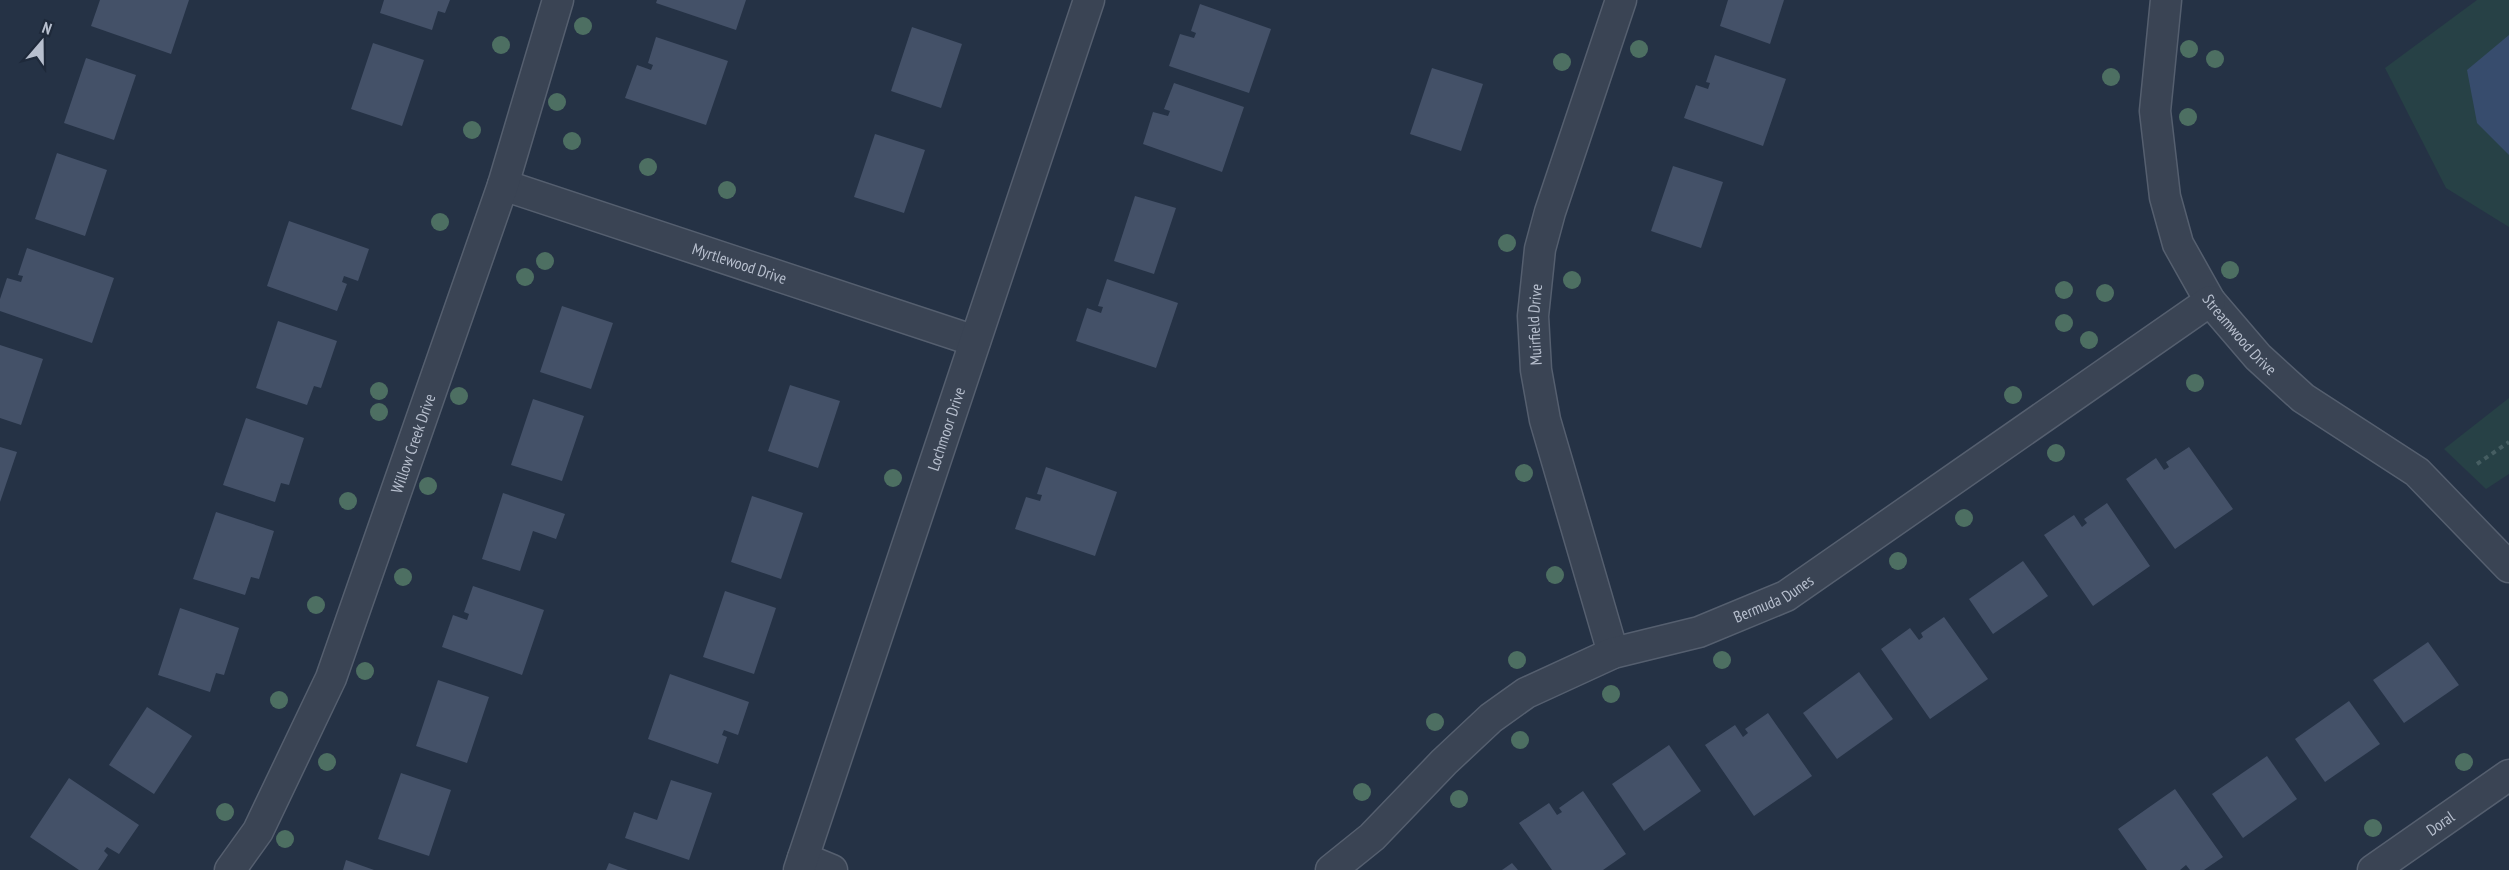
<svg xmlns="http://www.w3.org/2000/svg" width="2509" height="870" font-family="'PT Sans Narrow',sans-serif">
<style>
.green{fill:#274146}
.water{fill:#374c6d}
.building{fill:#445168}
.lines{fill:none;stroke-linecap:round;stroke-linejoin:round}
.minor-casing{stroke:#555f6f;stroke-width:33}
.path{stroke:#465e62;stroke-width:4;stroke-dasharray:4.5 4.5;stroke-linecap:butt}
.minor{stroke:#3a4454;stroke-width:30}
.tree{fill:#4d6f62}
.labels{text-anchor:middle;stroke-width:4.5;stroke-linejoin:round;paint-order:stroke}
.street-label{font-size:16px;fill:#b7bfce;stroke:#1e293a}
</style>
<rect width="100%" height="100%" fill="#253245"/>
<!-- green -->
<g class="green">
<path d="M2477,0h32v227l-63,-39 -61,-120z"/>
<path d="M2509,398v76l-23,15 -42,-40z"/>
</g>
<!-- water -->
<path class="water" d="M2509,35v120l-32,-32 -10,-53z"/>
<!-- building -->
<g class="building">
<path d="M100,0h89l-18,54 -80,-28z"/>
<path d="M384,0h66l-5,13 -7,-2 -6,19 -52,-17z"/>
<path d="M657,0h89l-10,30 -80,-27z"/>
<path d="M1728,0h56l-14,44 -50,-18z"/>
<path d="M1200,4l71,25 -22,64 -80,-27 11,-32 14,4 2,-5 -5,-2z"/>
<path d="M912,27l50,17 -21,64 -50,-17z"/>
<path d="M656,37l72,24 -22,64 -81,-27 12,-33 14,5 2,-5 -5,-2z"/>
<path d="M373,43l51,17 -22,66 -51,-17z"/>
<path d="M1715,55l71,24 -23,67 -79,-28 12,-33 12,4 2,-6 -4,-1z"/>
<path d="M86,58l50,17 -22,65 -50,-17z"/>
<path d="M1432,68l51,16 -22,67 -51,-17z"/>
<path d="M1174,83l70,24 -22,65 -79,-28 10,-32 15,4 2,-5 -6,-2z"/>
<path d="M875,134l50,16 -21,63 -50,-16z"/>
<path d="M57,153l50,17 -22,66 -50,-17z"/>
<path d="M1673,166l50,16 -22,66 -50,-17z"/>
<path d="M1135,196l41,12 -22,66 -40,-13z"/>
<path d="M289,221l80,28 -11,32 -14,-5 -2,6 5,2 -10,27 -70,-25z"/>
<path d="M27,248l87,30 -22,65 -92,-32v-12l7,-21 14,4 2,-6 -5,-1z"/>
<path d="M1107,279l71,24 -22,65 -80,-27 11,-33 14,5 2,-6 -5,-1z"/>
<path d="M562,306l51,17 -22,66 -51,-17z"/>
<path d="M278,321l59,20 -16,47 -7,-2 -7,19 -51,-17z"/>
<path d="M0,345l43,14 -22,66 -21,-7z"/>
<path d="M790,385l50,16 -22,67 -50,-17z"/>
<path d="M533,399l51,17 -22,65 -51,-16z"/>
<path d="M246,418l58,20 -15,47 -8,-2 -6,19 -52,-17z"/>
<path d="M0,447l17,5 -17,50z"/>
<path d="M2189,447l44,62 -58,40 -49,-70 30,-21 8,12 5,-3 -3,-5z"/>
<path d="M1046,467l71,25 -22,64 -80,-27 11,-32 14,4 2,-6 -5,-1z"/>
<path d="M503,493l62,21 -9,25 -23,-8 -13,40 -38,-12z"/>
<path d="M752,496l51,17 -22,66 -50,-17z"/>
<path d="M2107,503l43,63 -57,40 -49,-71 30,-20 8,12 5,-4 -3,-4z"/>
<path d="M216,512l58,19 -15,48 -8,-2 -6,18 -52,-16z"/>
<path d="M2023,561l25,35 -55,38 -24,-35z"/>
<path d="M473,586l71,24 -22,65 -80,-28 11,-32 14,5 2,-6 -5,-2z"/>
<path d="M725,591l51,17 -22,66 -51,-17z"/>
<path d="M180,608l59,20 -15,47 -8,-2 -6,19 -52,-17z"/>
<path d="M1944,617l44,62 -58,40 -49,-70 29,-21 9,12 4,-3 -2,-4z"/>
<path d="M2428,642l31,43 -55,38 -31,-43z"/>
<path d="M1859,672l34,47 -56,40 -34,-46z"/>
<path d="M670,674l79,28 -11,33 -14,-5 -2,5 5,2 -9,27 -70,-25z"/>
<path d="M438,680l51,17 -22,66 -51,-17z"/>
<path d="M2349,701l31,43 -55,38 -30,-43z"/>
<path d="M147,707l45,29 -38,58 -45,-29z"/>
<path d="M1768,713l44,63 -58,40 -49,-71 30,-20 8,12 5,-4 -3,-4z"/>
<path d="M1669,745l32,46 -57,40 -32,-47z"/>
<path d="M2267,756l30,43 -54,39 -31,-44z"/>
<path d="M401,773l50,17 -22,66 -51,-17z"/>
<path d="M69,778l70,47 -20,29 -12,-7 -3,4 4,4 -10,15h-19l-49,-33z"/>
<path d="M671,780l41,13 -23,67 -64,-22 9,-26 23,8z"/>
<path d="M2175,789l48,68 -19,13h-14l-4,-5 -6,5h-33l-29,-41z"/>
<path d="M1583,791l43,63 -23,16h-51l-33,-47 30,-20 8,12 5,-3 -3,-4z"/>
<path d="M346,860l28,10h-31z"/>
<path d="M609,863l19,7h-22z"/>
<path d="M1512,863l6,7h-16z"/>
</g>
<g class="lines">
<defs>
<g id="minor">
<path id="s1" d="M2166,0l-11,111 10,86 13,47 32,57 48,56 45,41 114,74 92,95"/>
<path id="s2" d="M503,185l472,156"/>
<path id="s3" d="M1613,653l-68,-233 -9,-50 -3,-54 7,-67 10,-37 71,-212"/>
<path d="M803,858l29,12"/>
<path id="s4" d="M230,870l28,-39 73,-153 172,-493 55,-185"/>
<path id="s5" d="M799,870l290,-870"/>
<path id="s6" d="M1331,870l41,-33 72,-75 47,-44 35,-25 87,-40 86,-21 87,-36 424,-295"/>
<path id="s7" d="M2373,870l136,-95"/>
</g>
</defs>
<!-- minor casing -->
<use href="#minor" class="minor-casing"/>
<!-- path -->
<path class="path" d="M2477,464l32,-22"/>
<!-- minor -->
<use href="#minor" class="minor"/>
</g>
<!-- trees -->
<g class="tree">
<circle cx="583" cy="26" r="9"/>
<circle cx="501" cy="45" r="9"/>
<circle cx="1639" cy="49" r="9"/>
<circle cx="2189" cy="49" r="9"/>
<circle cx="2215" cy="59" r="9"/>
<circle cx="1562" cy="62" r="9"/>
<circle cx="2111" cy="77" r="9"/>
<circle cx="557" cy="102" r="9"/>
<circle cx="2188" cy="117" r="9"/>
<circle cx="472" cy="130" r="9"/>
<circle cx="572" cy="141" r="9"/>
<circle cx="648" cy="167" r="9"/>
<circle cx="727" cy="190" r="9"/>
<circle cx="440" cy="222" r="9"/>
<circle cx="1507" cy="243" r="9"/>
<circle cx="545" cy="261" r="9"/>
<circle cx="2230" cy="270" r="9"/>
<circle cx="525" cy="277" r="9"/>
<circle cx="1572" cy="280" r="9"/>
<circle cx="2064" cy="290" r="9"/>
<circle cx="2105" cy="293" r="9"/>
<circle cx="2064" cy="323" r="9"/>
<circle cx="2089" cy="340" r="9"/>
<circle cx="2195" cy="383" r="9"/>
<circle cx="379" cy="391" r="9"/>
<circle cx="2013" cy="395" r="9"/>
<circle cx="459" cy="396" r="9"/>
<circle cx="379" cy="412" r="9"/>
<circle cx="2056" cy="453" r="9"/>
<circle cx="1524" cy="473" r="9"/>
<circle cx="893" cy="478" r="9"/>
<circle cx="428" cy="486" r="9"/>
<circle cx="348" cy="501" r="9"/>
<circle cx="1964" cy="518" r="9"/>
<circle cx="1898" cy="561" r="9"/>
<circle cx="1555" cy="575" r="9"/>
<circle cx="403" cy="577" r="9"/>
<circle cx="316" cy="605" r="9"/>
<circle cx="1517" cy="660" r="9"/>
<circle cx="1722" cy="660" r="9"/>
<circle cx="365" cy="671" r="9"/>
<circle cx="1611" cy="694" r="9"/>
<circle cx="279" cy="700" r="9"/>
<circle cx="1435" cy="722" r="9"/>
<circle cx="1520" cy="740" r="9"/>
<circle cx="327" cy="762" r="9"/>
<circle cx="2464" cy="762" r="9"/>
<circle cx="1362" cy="792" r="9"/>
<circle cx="1459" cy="799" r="9"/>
<circle cx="225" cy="812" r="9"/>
<circle cx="2373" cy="828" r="9"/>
<circle cx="285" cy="839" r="9"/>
</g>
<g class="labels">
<!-- street labels -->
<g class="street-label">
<text dy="6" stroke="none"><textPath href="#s2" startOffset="249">Myrtlewood Drive</textPath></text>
<text dy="6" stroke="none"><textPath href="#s3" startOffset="339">Muirfield Drive</textPath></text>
<text dy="6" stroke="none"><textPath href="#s1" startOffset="357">Streamwood Drive</textPath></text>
<text dy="6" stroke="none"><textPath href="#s5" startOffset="465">Lochmoor Drive</textPath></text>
<text dy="6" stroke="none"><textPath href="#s4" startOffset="466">Willow Creek Drive</textPath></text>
<text dy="6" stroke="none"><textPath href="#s6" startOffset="530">Bermuda Dunes</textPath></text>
<text dy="6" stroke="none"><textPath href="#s7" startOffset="82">Doral</textPath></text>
</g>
</g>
<!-- north arrow -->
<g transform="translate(42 42) rotate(20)" stroke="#1e293a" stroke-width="4.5" paint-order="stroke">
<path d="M0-4.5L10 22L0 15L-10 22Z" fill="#b7bfce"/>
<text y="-9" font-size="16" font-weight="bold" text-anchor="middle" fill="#b7bfce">N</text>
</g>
</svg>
